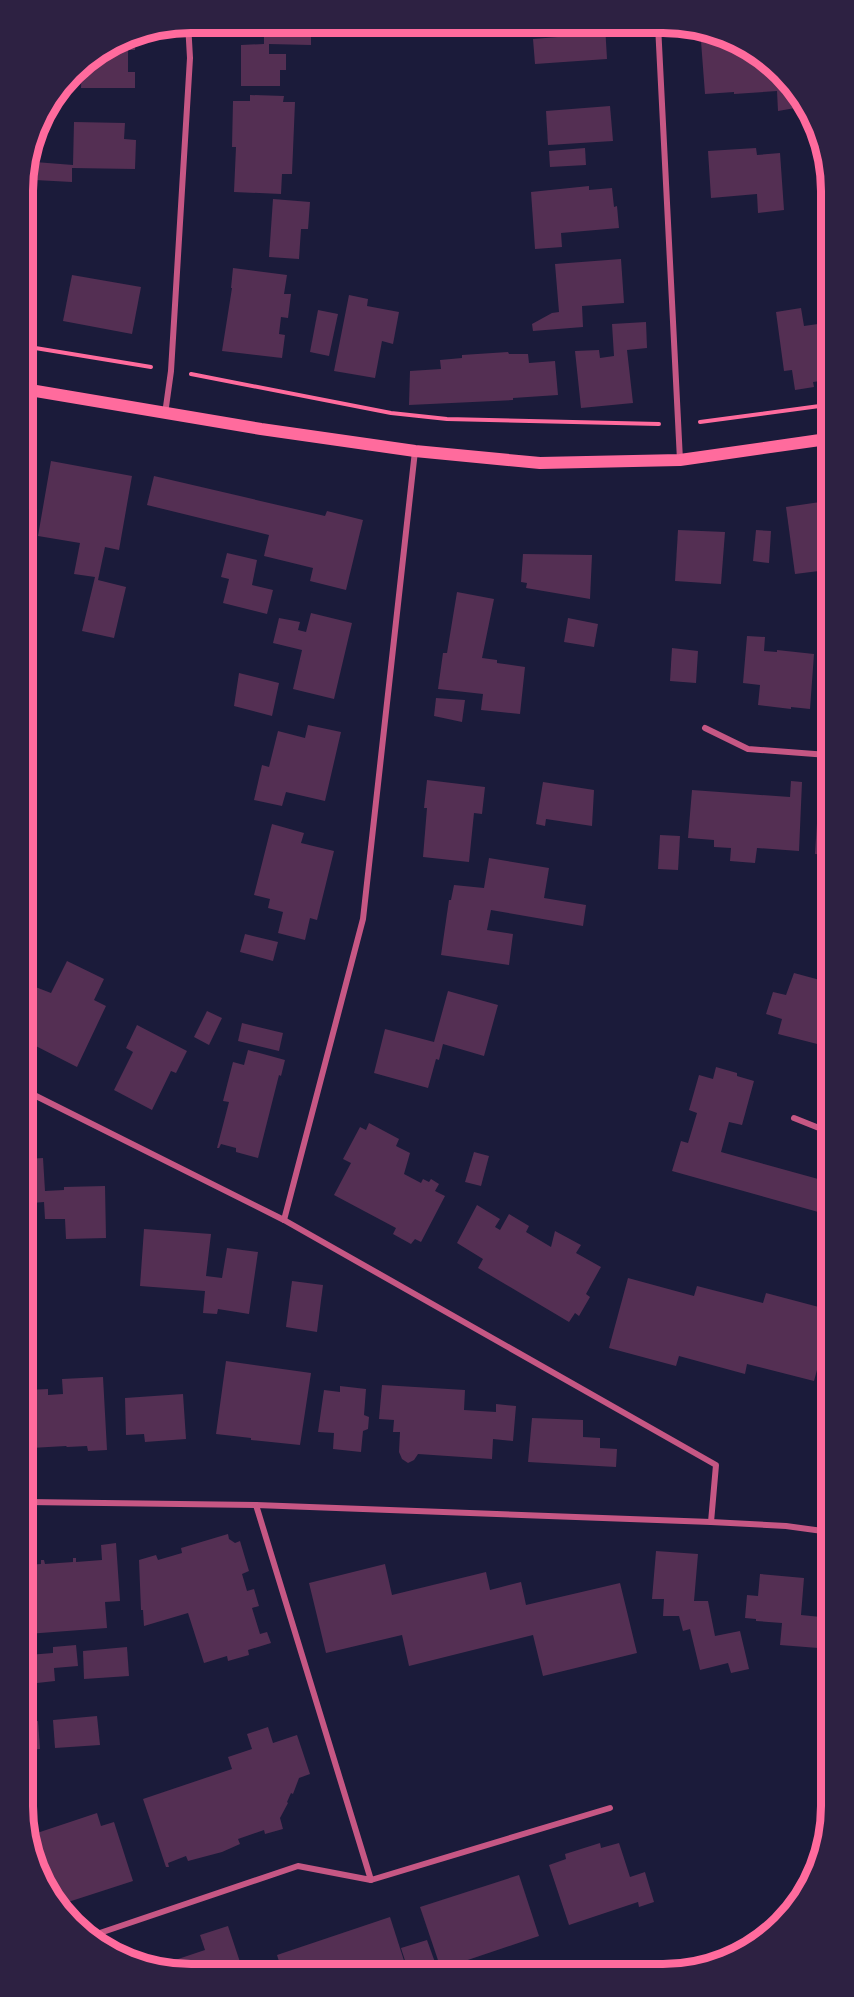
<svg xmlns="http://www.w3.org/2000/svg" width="854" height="1997" font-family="'Fira Sans',sans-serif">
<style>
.building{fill:#542f53}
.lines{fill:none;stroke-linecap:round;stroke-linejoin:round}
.path{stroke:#ff6b9d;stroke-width:4}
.minor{stroke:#c65784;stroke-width:6}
.secondary{stroke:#ff6b9d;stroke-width:12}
.rim{fill:none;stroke:#ff6b9d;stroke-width:8}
</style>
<rect width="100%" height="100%" fill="#1b1b3a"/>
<!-- building -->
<g class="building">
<path d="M264,23h47v22l-42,-1v10h17v16h-6v16h-39v-41l23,-1z"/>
<path d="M558,25h47l2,34 -72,5 -2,-25 25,-2z"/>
<path d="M700,28l74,36 3,17 7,-1 17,27 -23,4 -1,-20 -43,3v-2l-29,2z"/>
<path d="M136,33l-1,17h-7v22h7v16h-54l1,-25 45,-28z"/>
<path d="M250,95l34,1 -1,6h12l-3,72h-10l-1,20 -47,-2 2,-45h-4l1,-46h17z"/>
<path d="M610,106l3,35 -65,4 -2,-34z"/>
<path d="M74,122l51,1 -1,16 12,1 -1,29 -63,-1v14l-37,-2v-18l38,3z"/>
<path d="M585,148l1,17 -36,2 -1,-16z"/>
<path d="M756,148l1,7 23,-2 4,57 -26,3 -1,-19 -46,4 -3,-47z"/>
<path d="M589,186v4l23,-2 2,19 3,-1 2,22 -58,5 1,14 -27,2 -4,-57z"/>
<path d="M273,199l37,3 -2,27h-7l-2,30 -30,-2z"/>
<path d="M621,259l3,44 -42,3 1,21 -50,4 -1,-7 20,-11 7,-1 -4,-48z"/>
<path d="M23,266l10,2 -9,48h-1z"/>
<path d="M233,268l54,7 -3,19h7l-3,24 -7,-1 -2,17 6,1 -3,23 -60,-7 10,-63h-1z"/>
<path d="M72,275l69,12 -9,47 -69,-13z"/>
<path d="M349,295l19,4 -1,7 32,6 -6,32 -11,-3 -7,37 -41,-7z"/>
<path d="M822,305h4l1,75 -14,2 1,5 -19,3 -3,-20 -8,1 -8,-59 25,-4 3,18 21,-3z"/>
<path d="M318,310l20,4 -9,42 -19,-4z"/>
<path d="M646,322l1,26 -20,2 6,53 -52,5 -6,-57 24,-1 1,8 14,-2 -2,-32z"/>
<path d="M508,352l1,2h19l1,9 26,-2 3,34 -45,3v2l-104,5 1,-34 31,-2 -1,-9 22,-2v-3z"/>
<path d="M51,461l81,15 -13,74 -14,-3 -7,33 28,7 -12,51 -32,-7 13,-54 -21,-3 6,-31 -42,-7z"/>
<path d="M154,476l171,40 2,-5 36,9 -17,70 -36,-9 3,-13 -49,-12 5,-21 -122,-30z"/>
<path d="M827,501v69l-32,4 -9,-67z"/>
<path d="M678,530l47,2 -4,52 -46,-3z"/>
<path d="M756,530l15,1 -2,32 -16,-2z"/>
<path d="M24,545l8,2 -7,31h-1z"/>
<path d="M227,553l30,7 -5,25 21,5 -6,24 -44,-11 6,-24 -8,-2z"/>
<path d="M523,554l69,1 -2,44 -64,-11 1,-5 -6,-1z"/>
<path d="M457,592l37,7 -12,59 15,2v3l28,4 -5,47 -39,-4 2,-16 -45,-5 5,-36h4z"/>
<path d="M311,613l41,10 -18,76 -41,-10 9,-39 -29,-7 6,-25 21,4 -2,8 8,2z"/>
<path d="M568,618l30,6 -4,23 -30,-5z"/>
<path d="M747,636l18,1 -1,14 13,1v-2l37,4 -4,55 -19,-2v2l-33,-4 2,-20 -17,-2z"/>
<path d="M672,648l26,3 -2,32 -26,-2z"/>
<path d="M239,673l40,10 -7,33 -38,-10z"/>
<path d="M436,698l29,2 -3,22 -28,-6z"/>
<path d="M308,725l33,7 -16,69 -39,-9 -4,14 -28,-6 8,-35 7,2 9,-36 27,7z"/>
<path d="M427,780l58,7 -3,27 -8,-1 -5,49 -46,-5 4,-49h-3z"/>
<path d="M791,781l11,1 -3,69 -42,-3 -2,15 -25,-2 1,-13 -17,-1v-7l-26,-2 4,-48 98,7z"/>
<path d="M543,782l51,8 -2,36 -46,-7 -1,7 -9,-2z"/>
<path d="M817,823l11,1v31l-13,-1z"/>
<path d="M272,824l32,9 -3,10 33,8 -17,69 -7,-2 -5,22 -27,-7 5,-21 -15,-4 2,-9 -16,-4z"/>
<path d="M660,835l20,1 -2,34 -20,-1z"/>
<path d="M489,858l60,10 -5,30 42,7 -3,21 -92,-16 -4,20 26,4 -4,31 -68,-10 8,-55h2l3,-15 30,3z"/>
<path d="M245,934l33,8 -5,19 -33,-9z"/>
<path d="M67,961l37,18 -10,21 12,6 -29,61 -51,-26 -1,-58 26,10z"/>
<path d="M794,973l26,7 -2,8 11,2v57l-51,-13 4,-15 -16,-5 7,-22 13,3z"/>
<path d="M448,991l50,14 -14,51 -41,-12 -4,16 -3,-1 -8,29 -54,-15 11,-44 49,13z"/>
<path d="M207,1011l15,7 -13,27 -15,-8z"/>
<path d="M242,1023l41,10 -4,18 -41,-10z"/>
<path d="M137,1025l50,26 -11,22 -5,-2 -19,39 -38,-20 19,-38 -7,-4z"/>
<path d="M248,1050l37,10 -4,16 -2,-1 -21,83 -22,-6v-4l-15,-4 -2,4h-2l12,-46 -6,-1 10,-39 11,3z"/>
<path d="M716,1067l21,6v3l17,5 -12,44 -13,-3 -8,30 108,30v33l-157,-44 9,-30 7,2 9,-30 -8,-3 10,-35 14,4z"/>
<path d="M369,1123l30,16 -3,7 14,7 -6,21 17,9 2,-4 6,3 2,-3 8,5 -4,7 10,5 -24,46 -6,-3 -4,5 -18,-10 3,-6 -62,-33 17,-32 -8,-4 17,-32 6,3z"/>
<path d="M474,1152l15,4 -8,30 -16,-4z"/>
<path d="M43,1158l2,33 19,-1v-3l41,-1 1,52 -40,1 -1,-20h-20l-1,-17 -12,1v-13l-4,1 -2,-7 1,-25z"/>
<path d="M477,1205l23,14 -5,8 5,3 9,-16 20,12 -3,6 25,15 4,-16 26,14 -5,8 25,14 -15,27 4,3 -11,19 -4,-3 -6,9 -91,-54 5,-9 -26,-16z"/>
<path d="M144,1229l67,5 -5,42 16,2 5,-30 31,4 -9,62 -31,-5 -1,5 -14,-1 2,-22 -65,-5z"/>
<path d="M628,1278l66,18 3,-10 66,17 3,-10 64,17v12l-16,59 -67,-17 -2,10 -66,-18 -3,10 -67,-18z"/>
<path d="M292,1281l31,4 -6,47 -31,-5z"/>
<path d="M226,1361l85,12 -11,72 -49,-5v-2l-35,-4z"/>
<path d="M103,1377l4,73 -19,1 -1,-5 -20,1 -1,-1 -35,2v2h-4v-60l21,-1v6l15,-1 -1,-15z"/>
<path d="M382,1385l83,5 -1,20 32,2v-8l20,2 -3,35 -20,-2 -1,20 -74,-5 -4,6 -6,3 -6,-4 -3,-7 1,-20h-7l1,-12 -15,-1z"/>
<path d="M340,1386l26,3 -2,26 5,2 -1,12 -5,2 -2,21 -28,-3 1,-16 -16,-1 6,-42 16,2z"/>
<path d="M183,1394l3,45 -41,3 -1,-8 -18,1 -1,-37z"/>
<path d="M826,1409l4,1v81l-9,-10 -4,-12v-12l6,1z"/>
<path d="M532,1418l51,2v17l17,1v10l17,1 -1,18 -88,-5z"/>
<path d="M228,1534l1,5 6,4 5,-2 9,30 -7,3 5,17 7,-2 5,17 -7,2 8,26 7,-2 4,11 -23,7 1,5 -21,6 -1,-5 -23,7 -16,-50 -44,13 -1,-16h-2l-2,-50 17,-5 2,5 24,-7 -1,-5z"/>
<path d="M116,1543l4,58 -15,1 2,26 -80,6v-69l14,-1v-4h3l1,4 28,-2v-4h3v4l26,-2 -1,-15z"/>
<path d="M656,1551l42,3 -4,47h14l7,35 25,-5 9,38 -18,4 -3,-10 -28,7 -10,-41 -7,2 -4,-15h-16l1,-17h-12z"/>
<path d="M385,1564l7,31 94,-23 4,18 31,-8 5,23 94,-22 17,70 -94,23 -10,-41 -124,31 -7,-31 -76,18 -17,-70z"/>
<path d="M760,1574l44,4 -3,37 30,3v31l-51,-4 2,-22 -26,-2v-2l-11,-1 2,-23 11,1z"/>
<path d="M76,1645l2,21 -24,2 1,13 -27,3v-29l25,-2v-6z"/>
<path d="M127,1647l2,29 -45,3 -1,-28z"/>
<path d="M97,1716l3,29 -45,3 -2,-28z"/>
<path d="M38,1721l2,28 -12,1v-28z"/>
<path d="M268,1727l5,16 24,-8 13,39 -11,4 -6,16 -2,-1 -4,9 1,1 -8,15 3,11 -18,5 -1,-4 -26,9 2,5 -18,8 -34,9 -2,-5 -18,7 1,4h-3l-23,-68 89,-30 -4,-12 24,-8 -5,-15z"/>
<path d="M97,1813l4,13 13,-4 19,59 -71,23 -34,-54v-14z"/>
<path d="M600,1843l1,5 18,-5 11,34 15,-5 9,30 -15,5 -1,-5 -69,23 -20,-60 17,-6 -1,-5z"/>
<path d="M519,1875l20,61 -98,33 -21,-62z"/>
<path d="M390,1917l17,53 -125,1 -5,-16z"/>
<path d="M228,1926l15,45h-85l-7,-3 54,-18 -5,-15z"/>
<path d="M427,1940l10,28 -29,2 -7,-22z"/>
</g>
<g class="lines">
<!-- path -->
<g class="path">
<path d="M23,346l128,21"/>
<path d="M191,374l200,39 56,6 212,5"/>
<path d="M700,422l127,-17"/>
</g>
<!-- minor -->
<g class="minor">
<path d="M658,25l22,435"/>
<path d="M165,414l6,-43 19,-313 -2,-35"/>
<path d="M705,728l43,21 80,6"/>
<path d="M26,1091l258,129 432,245 -5,57"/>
<path d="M794,1118l35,14"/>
<path d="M284,1220l79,-301 52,-468"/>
<path d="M27,1502l229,3 455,17 75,4 44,6"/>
<path d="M371,1880l239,-72"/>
<path d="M88,1937l210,-71 73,14 -115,-375"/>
</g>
<!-- secondary -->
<path class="secondary" d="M24,389l237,40 154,22 125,12 140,-3 147,-21"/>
</g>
<!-- crop -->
<path d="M0 0H854V1997H0ZM191 33H663A158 158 0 0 1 821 191V1806A158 158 0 0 1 663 1964H191A158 158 0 0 1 33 1806V191A158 158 0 0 1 191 33Z" fill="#2d2142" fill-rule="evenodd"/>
<path class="rim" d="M191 33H663A158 158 0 0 1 821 191V1806A158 158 0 0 1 663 1964H191A158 158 0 0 1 33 1806V191A158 158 0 0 1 191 33Z"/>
</svg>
